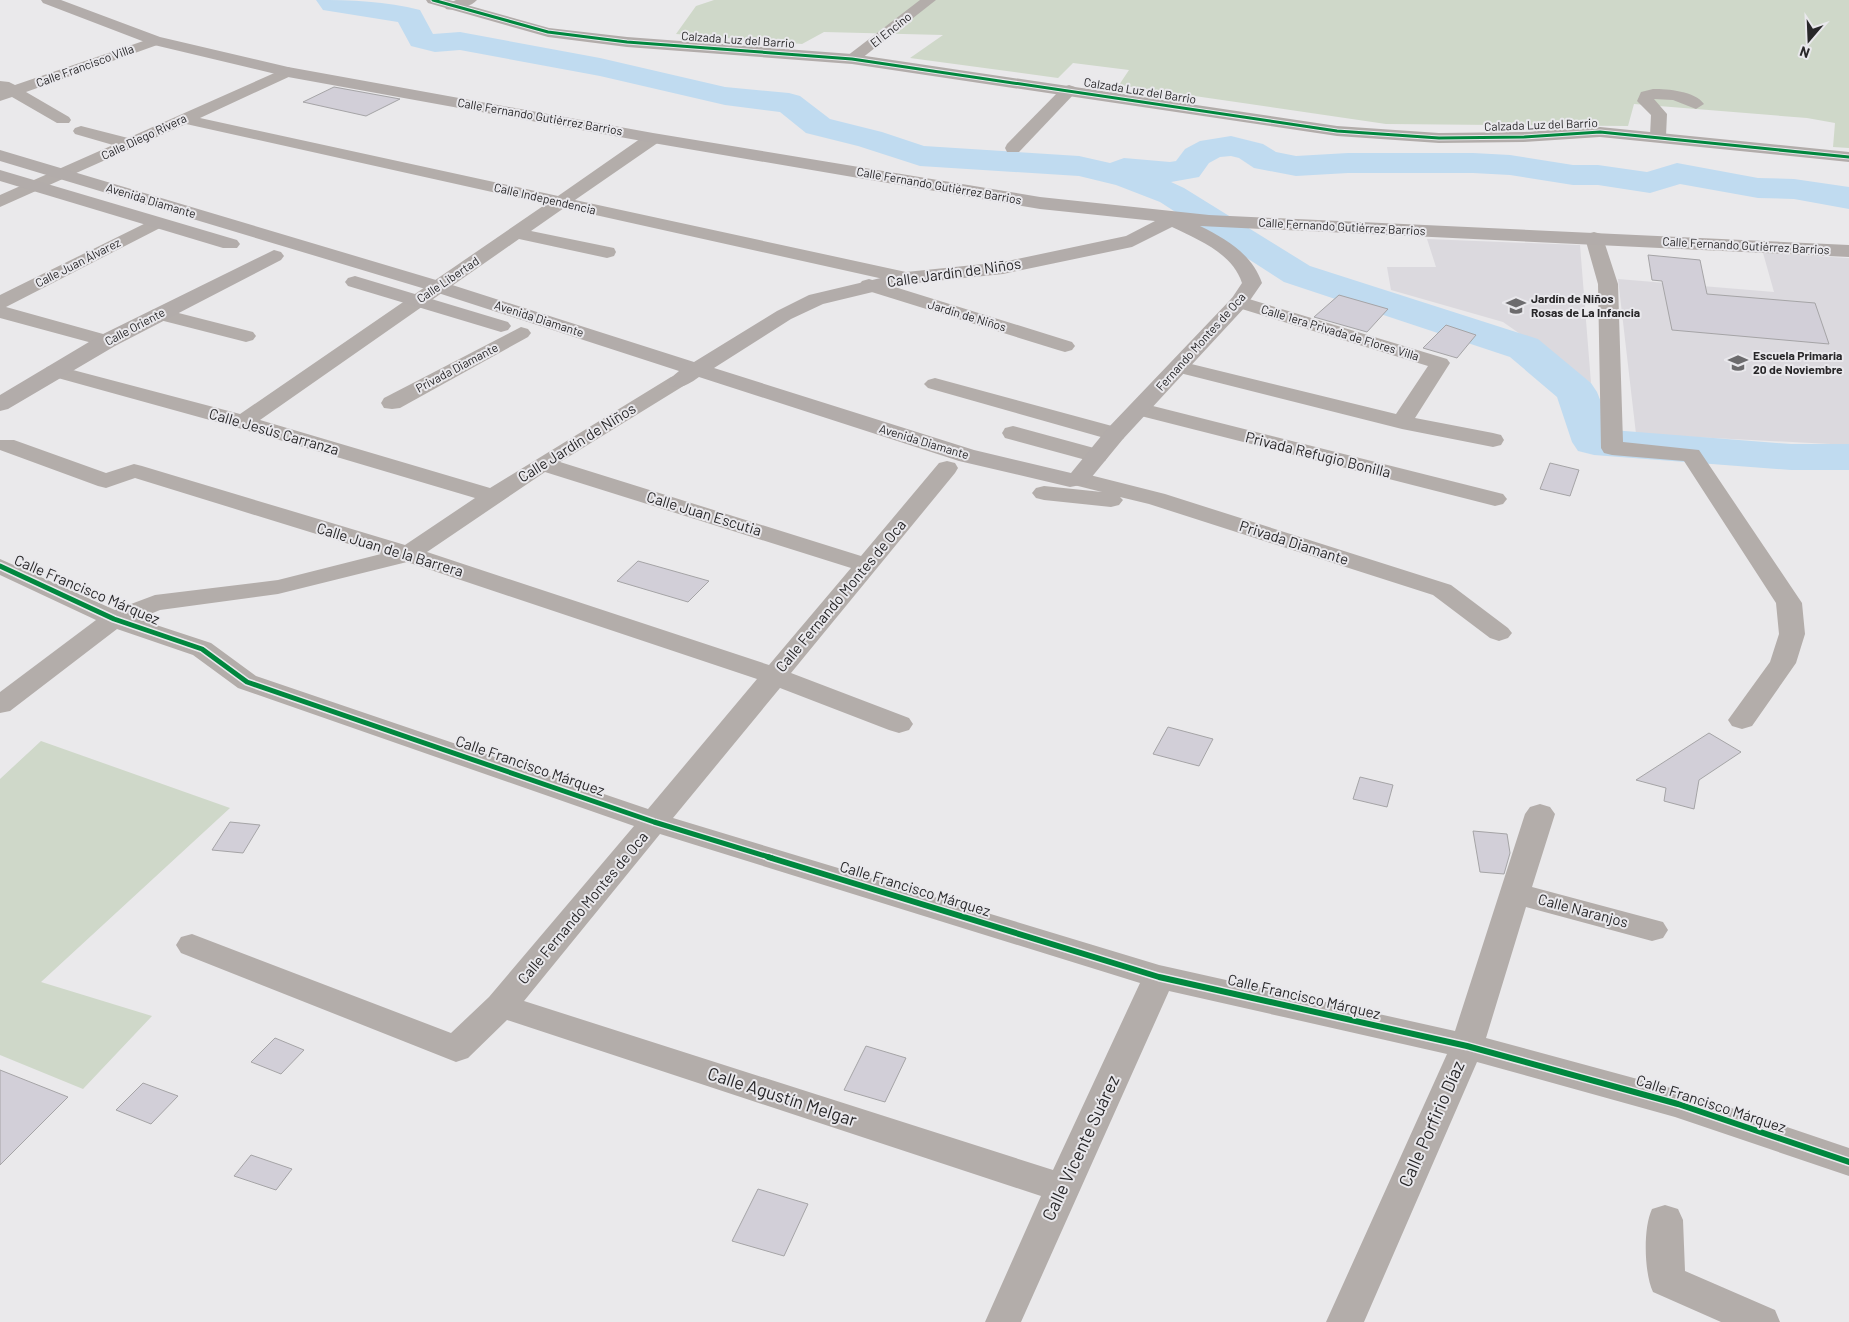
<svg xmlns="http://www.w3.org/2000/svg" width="1849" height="1322" font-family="Barlow,sans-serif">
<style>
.built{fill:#dbd9de}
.green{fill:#cfd8c9}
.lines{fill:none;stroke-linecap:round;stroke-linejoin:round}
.river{fill:#c0dbf0;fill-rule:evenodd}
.building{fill:#d2cfd8;stroke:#a5a4a6}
.street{fill:#b3adaa;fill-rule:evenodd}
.secondary{fill:#b2acaa;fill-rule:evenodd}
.cycleway-far2-casing{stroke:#e9e8ec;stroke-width:5}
.cycleway-far1-casing{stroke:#e9e8ec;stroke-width:8}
.cycleway-casing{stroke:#e9e8ec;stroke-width:9}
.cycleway-far2{stroke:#00873e;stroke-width:3}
.cycleway-far1{stroke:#00873e;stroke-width:5}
.cycleway{stroke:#00873e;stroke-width:6}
.labels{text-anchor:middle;stroke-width:4;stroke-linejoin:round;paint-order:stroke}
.far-street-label{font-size:12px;fill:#282729;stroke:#e9e8ec}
.far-poi-label{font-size:12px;font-weight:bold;fill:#282729;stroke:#e9e8ec;text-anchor:start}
.street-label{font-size:15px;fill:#282729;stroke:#e9e8ec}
.near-street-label{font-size:18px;fill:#282729;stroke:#e9e8ec}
</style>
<rect width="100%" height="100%" fill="#eae9eb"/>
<!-- built -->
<g class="built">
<path d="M1427,239l153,6 11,138 -88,-61 -112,-32 -4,-23h49z"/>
<path d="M1763,253l86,5v187l-213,-11 -18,-155 156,13z"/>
</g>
<!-- green -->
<g class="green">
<path d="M714,0h1135v148l-16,-1 2,-24 -28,-5 -173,-14 -6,22 -242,-2 -267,-39 10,-15 -56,-7 -15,15 -148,-20 33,-23 -119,-3 -22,12 -126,-10 20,-28z"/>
<path d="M41,741l189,67 -189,174 111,34 -69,73 -83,-34v-276z"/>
</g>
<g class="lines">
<!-- river -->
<path class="river" d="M316,0c35,0 70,1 104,10l13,24 27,-2 140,26 125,29 64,6 11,3 30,23 52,13 42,14 155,10 31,7 14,-5 46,4 6,-1 9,-12 15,-8 31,-5 32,8 13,8 20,4 52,-3h125l37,2 63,10h25l49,7 30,-9 81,15 36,1 55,8v22l-55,-10 -36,-1 -78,-14 -30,9 -52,-8h-25l-63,-10 -37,-2h-125l-52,3 -42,-8 -15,-10 -8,-2 -11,1 -11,6 -10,14 -28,5 13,6 126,78 228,73 53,44 6,9 15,38 179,14h58v26h-58l-197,-15 -16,-4 -6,-9 -15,-45 -47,-40 -226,-75 -124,-80 -44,-17 -37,-9 -159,-10 -62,-20 -52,-13 -26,-21 -55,-7 -125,-29 -140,-26 -25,2 -24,-6 -13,-24 -75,-12z"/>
</g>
<!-- building -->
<g class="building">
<path d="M334,87l66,12 -34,17 -63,-14z"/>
<path d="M1648,255l52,5 7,34 108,9 14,41 -157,-14 -10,-49 -10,-1z"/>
<path d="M1339,295l49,14 -21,23 -53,-15z"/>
<path d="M1446,325l30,10 -19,23 -34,-10z"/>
<path d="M1550,463l29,7 -9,26 -30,-7z"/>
<path d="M638,561l71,20 -21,21 -71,-21z"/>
<path d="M1168,727l45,12 -14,27 -46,-12z"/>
<path d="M1709,733l32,19 -42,28 -5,29 -30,-8 2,-13 -30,-8z"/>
<path d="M1360,777l33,8 -6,22 -34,-8z"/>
<path d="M230,822l30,3 -17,28 -31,-3z"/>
<path d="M1473,831l34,3 3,19 -6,21 -24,-2z"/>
<path d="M275,1038l29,12 -23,24 -30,-12z"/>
<path d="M866,1046l40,12 -21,44 -41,-12z"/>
<path d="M0,1070l68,27 -68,68z"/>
<path d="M143,1083l35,13 -27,28 -35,-14z"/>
<path d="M251,1155l41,14 -16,21 -42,-14z"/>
<path d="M758,1189l50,15 -24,52 -52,-15z"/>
</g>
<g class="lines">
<!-- street -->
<g class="street">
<path d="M456,0h21c-6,7 -23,11 -31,9l-2,-3z"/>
<path d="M920,0h16l-79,62h-10l-3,-3 3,-3z"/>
<path d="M155,37l7,4 -2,3 -134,48 43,25 2,3 -2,3h-12l-45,-26 -12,4v-20l9,1 6,3z"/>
<path d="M288,67l5,2 3,3 -3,3 -93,43 358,78 89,-62h12l2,4 -2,4 -84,58 331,72 7,2 3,4 -3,4 -7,2 -342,-76 -33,23 83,17 2,4 -2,4 -7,2 -88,-19 -259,181 230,68 181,-111 7,-2 7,2 4,4 -4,4 -125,77 301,94 78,-93 8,-2 8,2 3,5 -3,5 -164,200 118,45 4,6 -4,6 -10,3 -10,-3 -109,-42 -107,130 486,147 296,66 70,-217 5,-7 10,-3 10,3 5,7 -23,73 131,35 5,8 -5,8 -11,3 -126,-34 -40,131 192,52 171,58v28l-174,-59 -198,-55 -113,260h-38l121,-268 -278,-63 -148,331h-36l56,-126 -534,-176 -39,38 -12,4 -275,-109 -5,-8 5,-8 11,-3 259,99 38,-36 145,-171 -396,-138 -45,-33 -76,-26 -107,82 -10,2v-21l96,-72 -96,-45v-16l115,51 40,-15 123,-15 103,-26 -246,-76 -29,10 -8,-2 -98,-36v-10h14l92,33 28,-9 8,2 263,79 70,-47 -240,-71 -188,-52 -3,-4 3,-4 7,-2 186,49 306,-210 -360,-80 -186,83v-12l113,-50 -38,-11 -2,-3 2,-3 6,-2 47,12zM545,472l306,96 -82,97 -342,-113zM407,562l350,117 -109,130 -392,-133 -45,-33 -73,-24 22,-9 118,-16zM660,834l480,149 -87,187 -529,-169z"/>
<path d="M1069,85l6,2 2,3 -2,3 -56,59h-12l-2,-4 2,-4 56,-57z"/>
<path d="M1653,89c15,0 42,2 51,15l-8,5 -23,-9 -19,-1 13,15 -1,22 -2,4h-12l-2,-4 1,-21 -14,-14 4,-9z"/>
<path d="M156,218l6,1 3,4 -3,4 -156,80 108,30 3,4 -3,4 -7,2 -107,-29v-23z"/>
<path d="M1594,232l7,2 2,4 15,46 5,158 76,8 103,153 3,31 -9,29 -44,63 -10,3 -10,-3 -4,-6 42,-58 9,-28 -3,-31 -92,-142 -72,-6 -8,-2 -3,-5 -3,-164 -13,-46 2,-4z"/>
<path d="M869,279l203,63 3,4 -3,4 -7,2 -7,-2 -196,-61 -3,-4 3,-4z"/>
<path d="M1239,296l208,63 3,4 -35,55 78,15 8,2 3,5 -3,5 -8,2 -91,-18 -230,-58 -3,-4 3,-4 7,-2 217,53 32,-48 -196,-60 -3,-4 3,-4z"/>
<path d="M159,308l94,24 3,4 -3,4 -7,2 -94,-24 -3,-4 3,-4z"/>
<path d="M521,327l7,2 3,4 -3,4 -128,71 -8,1 -8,-1 -3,-5 3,-5z"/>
<path d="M935,378l188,51 3,5 -3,5 -8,2 -187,-53 -4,-4 4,-4z"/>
<path d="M1141,403l362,91 4,5 -4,5 -8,2 -362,-92 -3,-5 3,-5z"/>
<path d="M1013,426l92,25 3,5 -3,5 -8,2 -92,-25 -3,-5 3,-5z"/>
<path d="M1078,472l87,22 286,91 57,43 4,5 -4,5 -9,3 -9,-3 -57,-43 -284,-91 -29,-7 3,3 -4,5 -8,2 -67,-7 -8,-2 -4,-5 4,-5 8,-2 58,6 -32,-8 -3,-5 3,-5z"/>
<path d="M1665,1205l13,4 5,11 2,51 90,39 5,12h-59l-68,-30c-9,-19 -10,-64 -1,-83z"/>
</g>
<!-- secondary -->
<g class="secondary">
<path d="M41,0h20l99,37 128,30 365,66 387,64 169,18 640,30v12l-649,-31c26,13 52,28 62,57l-16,23 -123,133 -37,45 -16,3 -111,-26 -260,-84c-10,7 -17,12 -29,9l-3,-5 12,-10 -247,-80 -432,-130v-11l446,133 248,79 83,-51 32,-16 97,-23 97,-10 123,-26 29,-15 -115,-12 -387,-66 -365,-66 -138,-33 -107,-41zM1172,227c27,13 60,26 70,56l-10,15 -125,131 -36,44 -97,-23 -260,-82 77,-49 32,-15 83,-20 97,-10 129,-27z"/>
<path d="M426,0h23l100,28 78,9 225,17 485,72 102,7 85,-1 76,-5 249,25v10l-249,-25 -76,5 -85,1 -102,-7 -485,-72 -225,-17 -79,-10 -120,-34z"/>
<path d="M0,170l237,70 3,4 -3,4h-14l-223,-67z"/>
<path d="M274,250l7,2 3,4 -3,4 -166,86 -107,63 -8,2v-16l99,-59z"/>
<path d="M355,276l153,46 3,4 -3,4 -7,2 -153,-46 -3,-4 3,-4z"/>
</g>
<defs>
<path id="cycleway-far2" d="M433,0l115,32 79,10 225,17 485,72 102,7 85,-1 76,-5 249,25"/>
<path id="cycleway-far1" d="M0,566l114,53 88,30 45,33 407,140 118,36"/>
<path id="cycleway" d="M768,857l391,120 308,69 211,58 171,58"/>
</defs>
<!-- cycleway-far2 casing -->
<use href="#cycleway-far2" class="cycleway-far2-casing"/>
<!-- cycleway-far1 casing -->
<use href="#cycleway-far1" class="cycleway-far1-casing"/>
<!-- cycleway casing -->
<use href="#cycleway" class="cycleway-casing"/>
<!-- cycleway-far2 -->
<use href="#cycleway-far2" class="cycleway-far2"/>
<!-- cycleway-far1 -->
<use href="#cycleway-far1" class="cycleway-far1"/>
<!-- cycleway -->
<use href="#cycleway" class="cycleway"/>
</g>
<!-- icons -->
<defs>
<symbol id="school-bare" viewBox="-9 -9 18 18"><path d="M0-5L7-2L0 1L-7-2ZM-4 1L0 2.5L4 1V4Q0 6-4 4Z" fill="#6c6b6d" stroke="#e9e8ec" stroke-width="2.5" paint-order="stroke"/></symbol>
</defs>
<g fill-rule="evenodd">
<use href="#school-bare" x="1502" y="292" width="28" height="28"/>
<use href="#school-bare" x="1724" y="349" width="28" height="28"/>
</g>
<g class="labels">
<!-- far-street labels -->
<g class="far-street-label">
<text transform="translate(891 30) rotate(-38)" y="4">El Encino</text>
<text transform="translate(738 40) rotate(4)" y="4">Calzada Luz del Barrio</text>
<text transform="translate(85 66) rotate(-20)" y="4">Calle Francisco Villa</text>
<text transform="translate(1140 91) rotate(9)" y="4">Calzada Luz del Barrio</text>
<text transform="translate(540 117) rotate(10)" y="4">Calle Fernando Gutiérrez Barrios</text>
<text transform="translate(1541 125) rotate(-2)" y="4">Calzada Luz del Barrio</text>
<text transform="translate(144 137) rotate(-25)" y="4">Calle Diego Rivera</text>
<text transform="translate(939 186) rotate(10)" y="4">Calle Fernando Gutiérrez Barrios</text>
<text transform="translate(545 199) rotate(13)" y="4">Calle Independencia</text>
<text transform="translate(151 201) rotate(17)" y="4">Avenida Diamante</text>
<text transform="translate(1342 227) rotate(3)" y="4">Calle Fernando Gutiérrez Barrios</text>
<text transform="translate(1746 246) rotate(3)" y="4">Calle Fernando Gutiérrez Barrios</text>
<text transform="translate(78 263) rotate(-27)" y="4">Calle Juan Álvarez</text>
<text transform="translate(448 280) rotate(-34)" y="4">Calle Libertad</text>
<text transform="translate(967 316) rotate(17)" y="4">Jardin de Niños</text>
<text transform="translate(539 319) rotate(18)" y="4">Avenida Diamante</text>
<text transform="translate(135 327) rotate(-28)" y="4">Calle Oriente</text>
<text transform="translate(1340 333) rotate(17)" y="4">Calle 1era Privada de Flores Villa</text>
<text transform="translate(1201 342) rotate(-48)" y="4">Fernando Montes de Oca</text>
<text transform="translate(457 368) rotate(-28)" y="4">Privada Diamante</text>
<text transform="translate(924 442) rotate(17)" y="4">Avenida Diamante</text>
</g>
<!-- far-poi labels -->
<g class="far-poi-label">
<text x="1531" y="303">Jardín de Niños<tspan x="1531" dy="14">Rosas de La Infancia</tspan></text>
<text x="1753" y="360">Escuela Primaria<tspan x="1753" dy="14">20 de Noviembre</tspan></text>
</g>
<!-- street labels -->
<g class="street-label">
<text transform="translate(954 273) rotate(-8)" y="5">Calle Jardín de Niños</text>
<text transform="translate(274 432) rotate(16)" y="5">Calle Jesús Carranza</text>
<text transform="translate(577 443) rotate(-32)" y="5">Calle Jardín de Niños</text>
<text transform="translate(1318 455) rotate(14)" y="5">Privada Refugio Bonilla</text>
<text transform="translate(704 514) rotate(17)" y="5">Calle Juan Escutia</text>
<text transform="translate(1294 543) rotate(18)" y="5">Privada Diamante</text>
<text transform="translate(390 550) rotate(17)" y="5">Calle Juan de la Barrera</text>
<text transform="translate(87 590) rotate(23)" y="5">Calle Francisco Márquez</text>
<text transform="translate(841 596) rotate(-50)" y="5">Calle Fernando Montes de Oca</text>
<text transform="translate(530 766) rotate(19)" y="5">Calle Francisco Márquez</text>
<text transform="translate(915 889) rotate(17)" y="5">Calle Francisco Márquez</text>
<text transform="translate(583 908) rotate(-50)" y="5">Calle Fernando Montes de Oca</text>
<text transform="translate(1583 911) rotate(15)" y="5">Calle Naranjos</text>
<text transform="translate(1304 997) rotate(13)" y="5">Calle Francisco Márquez</text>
<text transform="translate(1711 1104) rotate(18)" y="5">Calle Francisco Márquez</text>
</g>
<!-- near-street labels -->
<g class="near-street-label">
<text transform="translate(782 1097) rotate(18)" y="6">Calle Agustín Melgar</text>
<text transform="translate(1432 1124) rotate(-66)" y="6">Calle Porfirio Díaz</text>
<text transform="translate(1081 1148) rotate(-65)" y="6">Calle Vicente Suárez</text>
</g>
</g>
<!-- north arrow -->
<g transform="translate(1809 40) rotate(199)" stroke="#e9e8ec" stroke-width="4" paint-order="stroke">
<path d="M0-4L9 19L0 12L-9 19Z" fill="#282729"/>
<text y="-8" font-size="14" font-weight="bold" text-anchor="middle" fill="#282729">N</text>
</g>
</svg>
